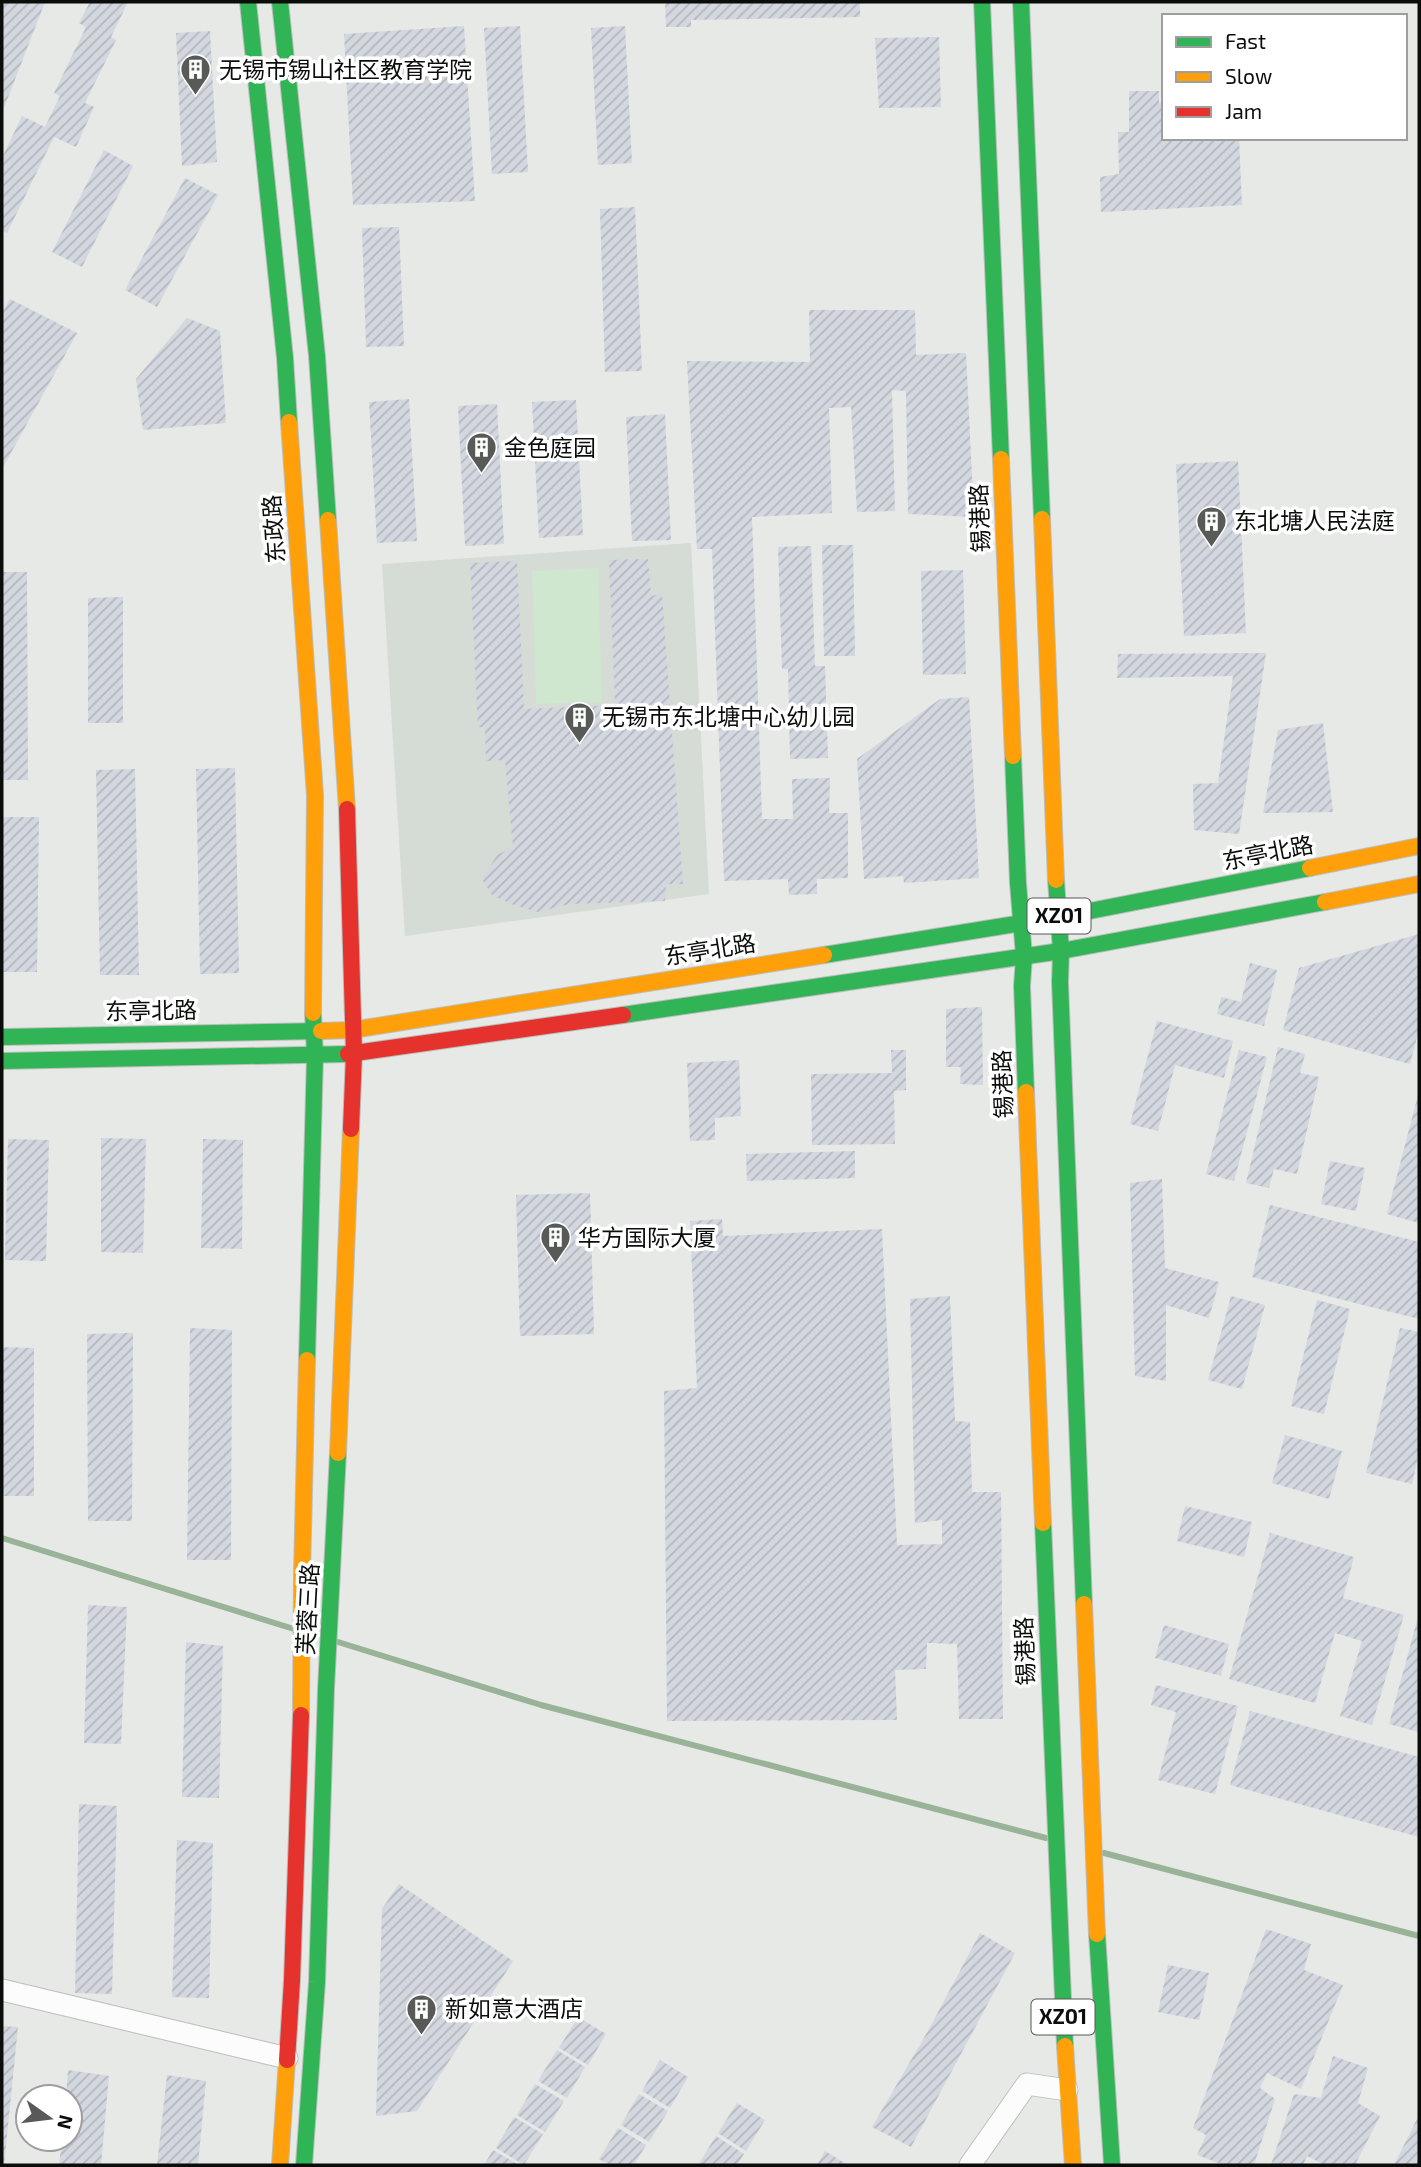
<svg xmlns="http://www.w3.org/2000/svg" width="1421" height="2167" font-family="'Exo 2','Noto Sans SC',sans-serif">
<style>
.built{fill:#d5dbd5}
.pitch{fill:#cfe6cf}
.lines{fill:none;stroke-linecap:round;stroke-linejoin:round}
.stream{stroke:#98b398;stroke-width:6}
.building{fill:url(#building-hatch)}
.street-casing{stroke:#bcbebc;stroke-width:23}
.fast-casing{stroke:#bcbebc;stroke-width:18}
.slow-casing{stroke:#bcbebc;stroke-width:18}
.jam-casing{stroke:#bcbebc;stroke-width:18}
.street{stroke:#fbfcfb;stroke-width:21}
.fast{stroke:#30b455;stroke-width:16}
.slow{stroke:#ff9f0a;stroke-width:16}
.jam{stroke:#e5322d;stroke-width:16}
.labels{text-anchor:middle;stroke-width:7;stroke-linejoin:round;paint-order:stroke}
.shield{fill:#fff;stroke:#545654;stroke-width:2}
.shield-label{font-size:21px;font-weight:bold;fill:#0b0d0b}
.poi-label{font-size:23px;fill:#0b0d0b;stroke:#fff;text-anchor:start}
.street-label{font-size:23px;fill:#0b0d0b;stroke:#fff}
</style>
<defs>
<pattern id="building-hatch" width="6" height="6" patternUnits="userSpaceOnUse" patternTransform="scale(1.75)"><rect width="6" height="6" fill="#d3d7df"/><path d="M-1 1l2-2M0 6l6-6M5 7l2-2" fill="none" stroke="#b4b7be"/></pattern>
</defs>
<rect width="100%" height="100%" fill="#e6e9e6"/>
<!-- built -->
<path class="built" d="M691,543l18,351 -304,42 -23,-372z"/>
<!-- pitch -->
<path class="pitch" d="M598,568l4,134 -66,2 -4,-133z"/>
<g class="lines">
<!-- stream -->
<g class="stream">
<path d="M2,1538l292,91"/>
<path d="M338,1642l203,63 505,133"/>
<path d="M1104,1853l315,83"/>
</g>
</g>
<!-- building -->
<g class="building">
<path d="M2,2h43l-43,111z"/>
<path d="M90,2h38l-17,35 5,3 -31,63 9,4 -18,40 -22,-10 -47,96 -5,-2v-73l20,-42 23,11 15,-31 -6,-3 32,-66 -7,-4z"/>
<path d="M665,2h195v15l-169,3v7h-25z"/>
<path d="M464,26l11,175 -122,4 -9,-171z"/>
<path d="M520,26l8,146 -36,2 -8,-146z"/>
<path d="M625,26l7,137 -34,2 -7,-137z"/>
<path d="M210,31l7,131 -35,4 -6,-133z"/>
<path d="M939,37l2,70 -62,1 -4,-70z"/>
<path d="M1129,91h30v12l5,1v34h75l3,67 -141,7 -1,-35 19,-3 -1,-42h11z"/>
<path d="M104,150l29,16 -51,101 -30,-15z"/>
<path d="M185,178l33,17 -61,112 -32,-17z"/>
<path d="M635,207l7,164 -37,1 -5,-163z"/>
<path d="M399,227l5,119 -38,1 -4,-119z"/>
<path d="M10,299l67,34 -75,136v-156z"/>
<path d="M809,310h106l1,45 50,-2 8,164 -66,-3 -2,-123 -14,-1 3,121 -38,1 -6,-105 -22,1 3,105 -80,4 10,302h31l-1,-40 38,-1 -1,35h19v65l-31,1v15l-28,1 -1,-16 -64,2 -12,-332h-15l-10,-188 123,1z"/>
<path d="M187,318l33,13 6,92 -83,7 -7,-51z"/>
<path d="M409,399l8,142 -40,2 -8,-141z"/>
<path d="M576,400l7,135 -44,3 -7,-136z"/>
<path d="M497,404l7,140 -39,2 -7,-140z"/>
<path d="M665,414l6,126 -39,1 -6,-124z"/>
<path d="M1238,461l8,172 -62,3 -8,-172z"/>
<path d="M822,545h31l2,111h-31z"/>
<path d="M811,546l4,120h10l3,92 -38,1 -2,-90h-6l-4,-122z"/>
<path d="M648,559l3,37 11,-2 21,290h-17l-1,17 -96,3 -31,8 -24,-7 -22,-10 -10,-16 15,-24 16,-8 -8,-87 -19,1 -1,-34h-7l-8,-164 47,-2 7,148 91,-4 -6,-145z"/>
<path d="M963,570l3,104 -43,1 -2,-104z"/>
<path d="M2,572h25l1,208h-26z"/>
<path d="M123,597v126h-35v-125z"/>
<path d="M1266,653l-27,181 -45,-4 -1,-46 25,-1 15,-107 -116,2 1,-24z"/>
<path d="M969,697l10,181 -75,5 -1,-7 -39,3 -7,-120 83,-60z"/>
<path d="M1323,723l10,89 -70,1 15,-83z"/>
<path d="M235,768l4,205 -39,1 -4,-205z"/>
<path d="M135,769l4,206h-39l-4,-205z"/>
<path d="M2,817h37l-2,155h-35z"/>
<path d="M1419,934v95l-9,35 -127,-34 16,-62z"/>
<path d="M1250,963l27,7 -13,56 -47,-12 4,-17 20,5z"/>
<path d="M982,1007l1,78 -23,-1 1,-17h-15v-58z"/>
<path d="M1157,1021l76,20 -9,37 -49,-13 -17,66 -28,-7z"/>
<path d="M1278,1047l27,7 -5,19 19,4 -22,97 -23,-5 -5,19 -23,-5z"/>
<path d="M891,1050h15v40l-12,1 1,53 -83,1 -1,-71 81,-1z"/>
<path d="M1239,1050l28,7 -33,124 -28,-7z"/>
<path d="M739,1060l2,56 -26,2v22l-25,1 -3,-78z"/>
<path d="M1418,1095l1,1v127l-32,-9z"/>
<path d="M101,1138l45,1 -3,114 -42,-1z"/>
<path d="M8,1139l41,1 -3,121 -41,-1z"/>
<path d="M203,1139l40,1 -1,109 -41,-1z"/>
<path d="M855,1151v27l-108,3 -1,-27z"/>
<path d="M1330,1161l35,7 -9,43 -35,-7z"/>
<path d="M1162,1179l3,89 54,14 -10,36 -43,-13v76l-31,-5 -5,-193z"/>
<path d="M590,1193l4,141 -74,2 -4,-141z"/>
<path d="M1270,1205l149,37v77l-167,-42z"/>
<path d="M722,1219l1,17 159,-7 15,316 45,-1v-24l-27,3 -5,-224 40,-3 5,125 15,1 2,70h29l2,227h-44l-2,-75 -30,-1 -1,26 -31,1 2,50 -230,1 -3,-330 33,-3 -7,-167z"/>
<path d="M1231,1296l34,9 -23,84 -34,-9z"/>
<path d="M1317,1300l33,9 -26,105 -33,-8z"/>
<path d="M190,1328l42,2 -1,230h-44z"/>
<path d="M1400,1328l19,4v121l-7,31 -46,-11z"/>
<path d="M133,1333l-1,188h-44l-1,-187z"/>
<path d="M2,1347l32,1v148h-32z"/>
<path d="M1285,1435l57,16 -13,48 -57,-16z"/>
<path d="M1185,1506l67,16 -8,35 -67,-16z"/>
<path d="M1270,1533l84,24 -11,41 61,17 -32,110 -32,-9 22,-75 -27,-8 -20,70 -86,-24z"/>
<path d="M88,1605l39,2 -6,137 -37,-1z"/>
<path d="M1418,1617h1v115l-30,-8z"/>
<path d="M1164,1625l65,19 -8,32 -66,-18z"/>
<path d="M186,1642l37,4 -4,152 -37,-1z"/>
<path d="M1156,1685l82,21 -23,88 -57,-14 18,-68 -25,-7z"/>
<path d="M1250,1711l169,46v80l-189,-52z"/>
<path d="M79,1804l38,2 -5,188 -37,-1z"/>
<path d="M177,1840l36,3 -4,155 -37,-1z"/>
<path d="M399,1884l114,77 -96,150 -41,5 6,-207z"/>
<path d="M1266,1929l45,15 -7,26 39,15 -42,104 -34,-16 -7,15 15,11 -21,66h-30l-27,-10 9,-20 -13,-7z"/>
<path d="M980,1933l35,20 -104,194 -39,-20 56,-96z"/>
<path d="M1168,1965l41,8 -10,47 -41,-8z"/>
<path d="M578,2017l28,17 -18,31 -29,-17z"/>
<path d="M2,2026l16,1 -14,138h-2z"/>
<path d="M557,2050l28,17 -18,31 -29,-17z"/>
<path d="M1333,2056l35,12 -10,35 22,13 -25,49h-30l-18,-9 -4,9h-32l23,-71 27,4z"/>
<path d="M660,2060l28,17 -18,31 -28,-17z"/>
<path d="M68,2070l41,6 -8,89h-42l3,-26h8v-42h-4z"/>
<path d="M167,2075l39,6 -8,84h-41z"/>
<path d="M535,2084l29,17 -19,31 -28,-17z"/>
<path d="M639,2094l29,17 -19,31 -28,-17z"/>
<path d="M737,2103l28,17 -19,31 -28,-18z"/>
<path d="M1419,2115v50h-25z"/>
<path d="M514,2117l29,17 -19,31 -28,-17z"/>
<path d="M618,2128l28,17 -12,20h-24l-11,-6z"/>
<path d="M716,2136l28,18 -7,11h-39z"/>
<path d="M493,2150l26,15h-35z"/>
<path d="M825,2151l23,14h-31z"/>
</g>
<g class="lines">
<defs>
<g id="street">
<path d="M2,1990l285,68"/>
<path d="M970,2165l57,-81 40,6"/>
</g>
<g id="fast">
<path d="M248,2l37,356 4,64"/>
<path d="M280,2l37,354 11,164"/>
<path d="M982,2l19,457"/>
<path d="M1021,2l21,517"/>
<path d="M1013,756l5,127 6,73 -2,30 4,106"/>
<path d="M1056,880l5,71 -1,31 24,622"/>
<path d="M824,955l235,-38 251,-49"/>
<path d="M623,1015l438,-64 264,-49"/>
<path d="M2,1037l319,-6"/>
<path d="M2,1061l346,-7"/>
<path d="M307,1360l8,-305 -2,-42"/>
<path d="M1043,1523l22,523"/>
<path d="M1097,1934l15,231"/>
<path d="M304,2165l13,-183 9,-293 12,-236"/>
</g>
<g id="slow">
<path d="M289,422l26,373 -2,218"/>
<path d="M1001,459l12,297"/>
<path d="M1042,519l14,361"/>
<path d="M328,520l19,289"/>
<path d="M1310,868l109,-22"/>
<path d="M1325,902l94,-18"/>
<path d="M321,1031l31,-1 472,-75"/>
<path d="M1026,1092l17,431"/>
<path d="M338,1453l13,-324"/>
<path d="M1084,1604l13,330"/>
<path d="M301,1715l1,-140 5,-215"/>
<path d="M1065,2046l8,119"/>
<path d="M280,2165l7,-105"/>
</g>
<g id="jam">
<path d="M347,809l7,245 -3,75"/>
<path d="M348,1054l275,-39"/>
<path d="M287,2060l5,-80 9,-265"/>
</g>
</defs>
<!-- street casing -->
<use href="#street" class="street-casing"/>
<!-- fast casing -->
<use href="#fast" class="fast-casing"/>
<!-- slow casing -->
<use href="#slow" class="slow-casing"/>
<!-- jam casing -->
<use href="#jam" class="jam-casing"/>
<!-- street -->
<use href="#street" class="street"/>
<!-- fast -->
<use href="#fast" class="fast"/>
<!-- slow -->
<use href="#slow" class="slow"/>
<!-- jam -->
<use href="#jam" class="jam"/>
</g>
<!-- icons -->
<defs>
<symbol id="building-pin" viewBox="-11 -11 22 30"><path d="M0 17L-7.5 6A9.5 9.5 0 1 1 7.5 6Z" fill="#585a58" stroke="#fff"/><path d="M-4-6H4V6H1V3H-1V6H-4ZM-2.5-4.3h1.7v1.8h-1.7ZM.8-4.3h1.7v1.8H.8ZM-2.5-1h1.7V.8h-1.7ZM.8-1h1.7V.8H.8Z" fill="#fff"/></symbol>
</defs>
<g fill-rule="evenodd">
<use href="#building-pin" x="178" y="52" width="35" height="47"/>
<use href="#building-pin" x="464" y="430" width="35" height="47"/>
<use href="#building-pin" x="1194" y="504" width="35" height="47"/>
<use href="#building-pin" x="562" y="700" width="35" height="47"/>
<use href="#building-pin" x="538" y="1220" width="35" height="47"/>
<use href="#building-pin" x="404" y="1992" width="35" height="47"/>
</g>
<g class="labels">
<!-- shield labels -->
<g class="shield">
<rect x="1027.5" y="898.5" width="63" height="35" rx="5"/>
<rect x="1031.5" y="1999.5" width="63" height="35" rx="5"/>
</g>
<g class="shield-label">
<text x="1059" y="923">XZ01</text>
<text x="1063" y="2024">XZ01</text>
</g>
<!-- poi labels -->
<g class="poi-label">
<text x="219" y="78">无锡市锡山社区教育学院</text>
<text x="504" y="456">金色庭园</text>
<text x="1234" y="529">东北塘人民法庭</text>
<text x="602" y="725">无锡市东北塘中心幼儿园</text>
<text x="578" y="1246">华方国际大厦</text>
<text x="445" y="2017">新如意大酒店</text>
</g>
<!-- street labels -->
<g class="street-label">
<text transform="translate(980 518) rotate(-92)" y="8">锡港路</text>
<text transform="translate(274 529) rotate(-94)" y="8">东政路</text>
<text transform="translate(1268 853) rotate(-11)" y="8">东亭北路</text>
<text transform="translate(710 950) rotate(-9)" y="8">东亭北路</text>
<text transform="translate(151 1011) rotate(-1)" y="8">东亭北路</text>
<text transform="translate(1003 1084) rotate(-92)" y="8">锡港路</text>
<text transform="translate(308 1609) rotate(-87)" y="8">芙蓉三路</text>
<text transform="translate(1025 1651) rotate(-92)" y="8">锡港路</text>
</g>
</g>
<!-- border -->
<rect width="1421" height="2167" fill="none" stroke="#0b0d0b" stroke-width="7"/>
<!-- legend -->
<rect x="1162" y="14" width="245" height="126" fill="#ffffff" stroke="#9d9e9d" stroke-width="2"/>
<rect x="1176" y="37" width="35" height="10" fill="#30b455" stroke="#9d9e9d" stroke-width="2"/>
<text x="1225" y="49" font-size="21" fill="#0b0d0b">Fast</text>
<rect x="1176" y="72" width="35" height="10" fill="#ff9f0a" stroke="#9d9e9d" stroke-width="2"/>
<text x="1225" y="84" font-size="21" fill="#0b0d0b">Slow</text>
<rect x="1176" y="107" width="35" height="10" fill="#e5322d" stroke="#9d9e9d" stroke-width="2"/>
<text x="1225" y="119" font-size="21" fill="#0b0d0b">Jam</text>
<!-- north arrow -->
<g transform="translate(49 2118) rotate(104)"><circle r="33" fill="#ffffff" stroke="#9d9e9d" stroke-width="2"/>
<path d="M0-5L12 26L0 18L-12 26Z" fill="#585a58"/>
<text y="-10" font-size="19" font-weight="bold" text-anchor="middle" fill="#0b0d0b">N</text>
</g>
</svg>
